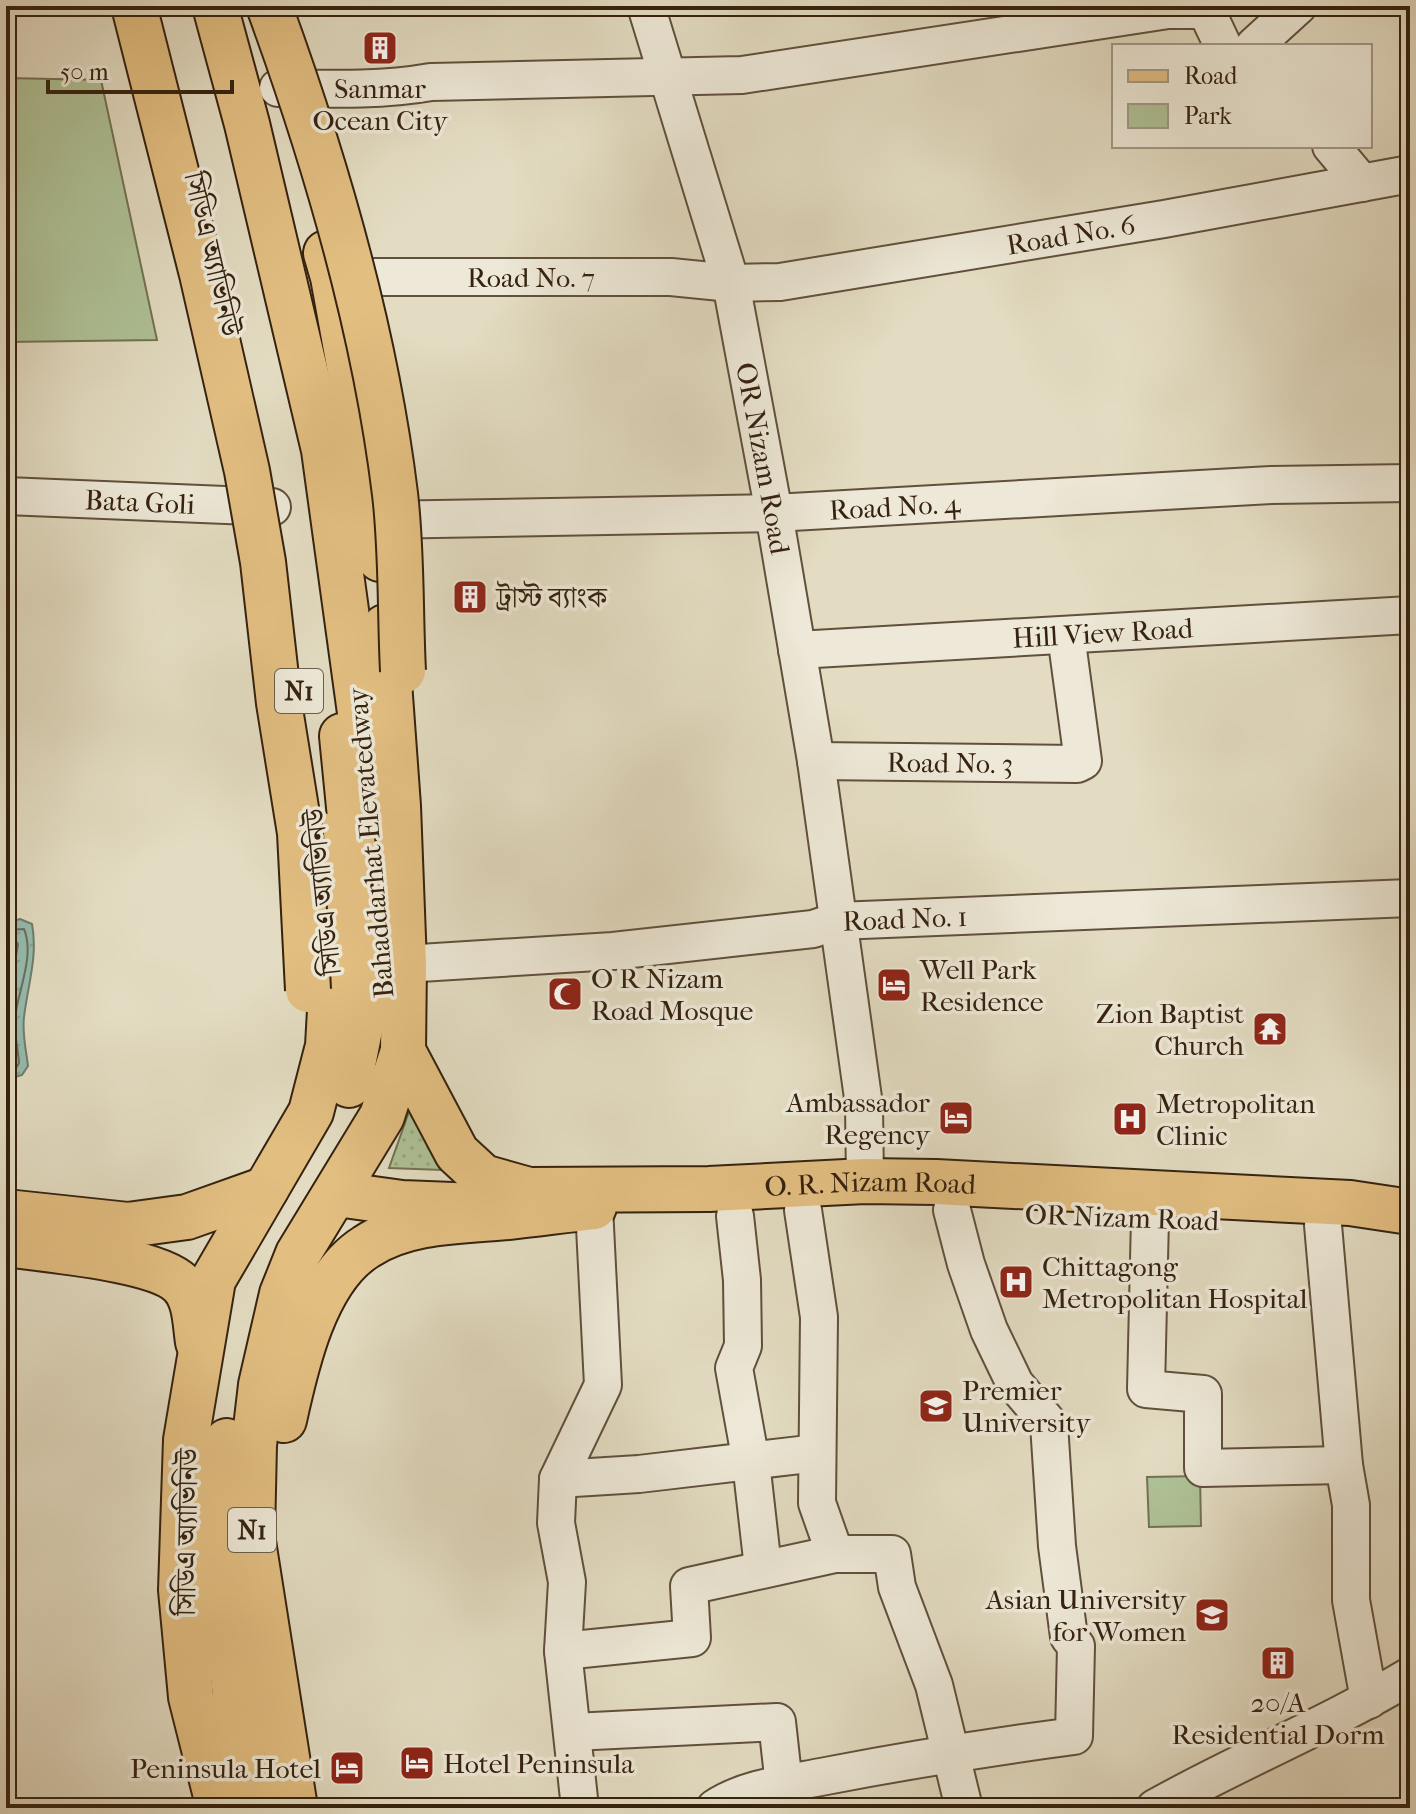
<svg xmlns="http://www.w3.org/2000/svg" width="1416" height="1814" font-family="'IM FELL French Canon','Noto Serif Bengali',serif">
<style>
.grass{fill:url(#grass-dots);stroke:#727253;stroke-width:2}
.park{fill:#afc297;stroke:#727253;stroke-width:2}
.water{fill:url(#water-ripples);stroke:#6f7e6e;stroke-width:2}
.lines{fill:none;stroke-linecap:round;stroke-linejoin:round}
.shore{stroke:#666f5e;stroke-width:2}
.minor-casing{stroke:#60503c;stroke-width:40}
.major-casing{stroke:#35220f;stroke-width:48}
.highway-casing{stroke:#35220f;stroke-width:48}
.minor{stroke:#ede8d7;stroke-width:36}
.major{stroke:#e2be81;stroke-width:44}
.highway{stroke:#e2be81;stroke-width:44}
.major-bridge-casing{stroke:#35220f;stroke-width:48;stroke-linecap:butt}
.major-bridge{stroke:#e2be81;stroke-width:44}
.labels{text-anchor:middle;stroke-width:7;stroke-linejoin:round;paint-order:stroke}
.shield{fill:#ede8d7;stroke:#6c5d4b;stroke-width:2}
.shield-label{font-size:26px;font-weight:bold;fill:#35220f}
.poi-label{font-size:28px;fill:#35220f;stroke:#ede8d7;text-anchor:start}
.street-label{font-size:28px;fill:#35220f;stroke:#ede8d7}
</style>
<defs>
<pattern id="grass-dots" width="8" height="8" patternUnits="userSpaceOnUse" patternTransform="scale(2)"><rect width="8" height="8" fill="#afc297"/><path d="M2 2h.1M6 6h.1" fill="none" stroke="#97a681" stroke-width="1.8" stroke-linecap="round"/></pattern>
<pattern id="water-ripples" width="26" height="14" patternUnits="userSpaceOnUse" patternTransform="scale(2)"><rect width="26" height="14" fill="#96bcad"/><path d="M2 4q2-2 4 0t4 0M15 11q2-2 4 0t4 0" fill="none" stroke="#82a194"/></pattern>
</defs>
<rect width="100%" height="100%" fill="#e3dcc2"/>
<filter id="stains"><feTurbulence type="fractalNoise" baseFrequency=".0025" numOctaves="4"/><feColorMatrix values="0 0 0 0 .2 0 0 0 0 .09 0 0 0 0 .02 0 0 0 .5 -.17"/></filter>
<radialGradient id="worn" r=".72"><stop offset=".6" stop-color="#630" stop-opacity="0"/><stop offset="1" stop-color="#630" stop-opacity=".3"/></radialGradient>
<!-- grass -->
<path class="grass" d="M411,1106l31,64 -53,-2z"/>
<!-- park -->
<g class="park">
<path d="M6,78l95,2 56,260 -151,2z"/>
<path d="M1200,1476l1,50 -52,1 -2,-50z"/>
</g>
<!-- water -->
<path class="water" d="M20,919l12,5c6,32 -4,60 -8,93 -2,17 2,32 4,49l-6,9 -16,5v-157z"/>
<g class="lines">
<!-- shore -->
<g class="shore">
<path d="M6,930l18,-1c11,27 -6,61 -9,89 -1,16 3,30 4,45l-3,5 -10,3"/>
<path d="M6,940h9l3,4 -12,70"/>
</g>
<defs>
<g id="minor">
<path id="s1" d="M646,6l85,277 43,230 42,248 48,344 1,76"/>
<path d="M1254,46l44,-40"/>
<path d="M278,88c52,1 102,3 153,-6l311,-7 426,-65h38l17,36"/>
<path d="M1331,146l31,37"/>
<path id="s2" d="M333,277h338l60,6 49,-1 384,-63 246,-45"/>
<path id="s3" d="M6,496l266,11"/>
<path id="s4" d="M377,520l397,-7 497,-28 139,-2"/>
<path id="s5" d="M797,650l613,-35"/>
<path id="s6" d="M816,761l261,3 6,-3 -17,-126"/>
<path id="s7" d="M404,964l209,-13 200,-22 24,-8 573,-23"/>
<path d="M803,1210l16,107 -2,186 18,51"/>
<path d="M735,1216l7,64 1,66 -9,22 17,94 12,106"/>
<path d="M1150,1218l-4,171 57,5v74l141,-3"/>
<path d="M1323,1225l21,240 7,40v95l18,100"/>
<path d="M558,1479l81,-5 178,-21"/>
<path d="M563,1651l129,-13 -3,-52 146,-32h57l5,33 37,98 30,123"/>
<path d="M573,1732l204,-10 7,63"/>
<path d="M580,1808l-17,-157 4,-69 -11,-59 2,-44 45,-94 -9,-178"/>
<path d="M715,1808c31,-21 76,-25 111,-32 83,-16 165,-29 248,-40l2,-90 -7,-9 -12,-91 -8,-122 -34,-40 -26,-54 -23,-66 -14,-54"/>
<path d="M1155,1808c84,-47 173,-83 255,-132"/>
</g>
<g id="major">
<path id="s8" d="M403,1051l54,102 26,24 46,13 180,-1 156,-8 71,1 414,21 60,9"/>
<path d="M337,1194l65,9 76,3"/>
</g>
<g id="highway">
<path d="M215,6l32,118 77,326 44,321"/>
<path d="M326,253l7,24 44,243 3,39"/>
<path d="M342,736l21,213 1,60 -15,76"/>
<path d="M6,1212l122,13 59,-8 79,-28"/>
<path d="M6,1244c39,6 149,14 175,40 15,15 14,39 17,58"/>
<path d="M284,1420c12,-55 31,-141 82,-173 40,-27 96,-26 142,-30 29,-3 57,-7 86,-10"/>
<path d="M227,1441l-11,101 27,216 9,50"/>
<path d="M219,1808l-28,-111 -10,-107 5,-150 27,-160 98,-168 17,-66 5,-90 -15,-122"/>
<path d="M295,1808l-43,-273 2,-90 7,-60 21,-91 16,-40 84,-138 21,-65 1,-87 -6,-158 -13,-179"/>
</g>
</defs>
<!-- minor casing -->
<use href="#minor" class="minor-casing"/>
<!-- major casing -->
<use href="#major" class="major-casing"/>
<!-- highway casing -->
<use href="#highway" class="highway-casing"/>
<!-- minor -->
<use href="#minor" class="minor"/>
<!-- major -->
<use href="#major" class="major"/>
<!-- highway -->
<use href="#highway" class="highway"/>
<defs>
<g id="major-bridge">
<path d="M134,6l68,268 45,197 16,91 16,141 21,130 8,157"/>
<path d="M269,6c57,156 106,324 126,488 7,58 5,119 8,177"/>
</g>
</defs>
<!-- major-bridge casing -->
<use href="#major-bridge" class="major-bridge-casing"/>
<!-- major-bridge -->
<use href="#major-bridge" class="major-bridge"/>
</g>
<!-- icons -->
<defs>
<symbol id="building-square" viewBox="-11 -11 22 22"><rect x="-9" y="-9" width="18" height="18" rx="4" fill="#8f2418" stroke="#ede8d7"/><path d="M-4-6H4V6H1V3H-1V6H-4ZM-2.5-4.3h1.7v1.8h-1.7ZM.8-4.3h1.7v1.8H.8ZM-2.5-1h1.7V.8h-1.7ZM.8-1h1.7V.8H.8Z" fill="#fff"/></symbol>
<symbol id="hotel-square" viewBox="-11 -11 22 22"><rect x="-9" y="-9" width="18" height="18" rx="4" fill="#8f2418" stroke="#ede8d7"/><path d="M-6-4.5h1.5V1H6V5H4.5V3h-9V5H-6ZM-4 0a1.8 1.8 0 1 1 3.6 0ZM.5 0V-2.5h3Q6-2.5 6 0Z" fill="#fff"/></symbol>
<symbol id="mosque-square" viewBox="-11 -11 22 22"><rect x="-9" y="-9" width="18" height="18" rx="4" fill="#8f2418" stroke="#ede8d7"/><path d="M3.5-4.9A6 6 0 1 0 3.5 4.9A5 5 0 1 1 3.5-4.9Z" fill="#fff"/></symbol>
<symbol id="temple-square" viewBox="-11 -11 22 22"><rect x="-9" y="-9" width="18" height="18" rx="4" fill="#8f2418" stroke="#ede8d7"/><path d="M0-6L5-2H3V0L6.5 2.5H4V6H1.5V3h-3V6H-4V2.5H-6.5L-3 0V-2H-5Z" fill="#fff"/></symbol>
<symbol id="hospital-square" viewBox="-11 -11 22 22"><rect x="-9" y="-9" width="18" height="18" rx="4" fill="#8f2418" stroke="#ede8d7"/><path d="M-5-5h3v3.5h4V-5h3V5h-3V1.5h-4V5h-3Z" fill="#fff"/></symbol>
<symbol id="school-square" viewBox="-11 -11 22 22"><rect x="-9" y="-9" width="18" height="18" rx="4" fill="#8f2418" stroke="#ede8d7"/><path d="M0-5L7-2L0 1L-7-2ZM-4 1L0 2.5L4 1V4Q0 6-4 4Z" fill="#fff"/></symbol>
<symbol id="university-square" viewBox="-11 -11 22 22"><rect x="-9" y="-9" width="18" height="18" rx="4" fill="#8f2418" stroke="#ede8d7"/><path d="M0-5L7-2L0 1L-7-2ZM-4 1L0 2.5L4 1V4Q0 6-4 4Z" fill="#fff"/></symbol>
</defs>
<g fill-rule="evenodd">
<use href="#building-square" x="360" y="28" width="40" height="40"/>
<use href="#building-square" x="450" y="577" width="40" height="40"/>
<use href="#hotel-square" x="874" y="965" width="40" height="40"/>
<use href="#mosque-square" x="545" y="974" width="40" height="40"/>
<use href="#temple-square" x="1250" y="1009" width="40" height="40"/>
<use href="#hotel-square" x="936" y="1098" width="40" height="40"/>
<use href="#hospital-square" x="1110" y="1099" width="40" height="40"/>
<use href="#hospital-square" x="996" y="1262" width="40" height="40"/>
<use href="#school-square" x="916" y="1386" width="40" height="40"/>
<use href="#university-square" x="1192" y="1595" width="40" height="40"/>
<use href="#building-square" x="1258" y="1643" width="40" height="40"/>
<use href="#hotel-square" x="397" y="1743" width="40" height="40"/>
<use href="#hotel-square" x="327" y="1748" width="40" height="40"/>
</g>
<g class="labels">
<!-- shield labels -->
<g class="shield">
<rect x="275" y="669" width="48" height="44" rx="6"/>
<rect x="228" y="1508" width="48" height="44" rx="6"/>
</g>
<g class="shield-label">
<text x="299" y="700">N1</text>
<text x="252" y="1539">N1</text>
</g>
<!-- poi labels -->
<g class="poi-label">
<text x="380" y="98" text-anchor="middle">Sanmar<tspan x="380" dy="32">Ocean City</tspan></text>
<text x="496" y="607">ট্রাস্ট ব্যাংক</text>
<text x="920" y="979">Well Park<tspan x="920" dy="32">Residence</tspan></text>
<text x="591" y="988">O R Nizam<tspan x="591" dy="32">Road Mosque</tspan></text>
<text x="1244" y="1023" text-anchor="end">Zion Baptist<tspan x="1244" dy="32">Church</tspan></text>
<text x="930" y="1112" text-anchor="end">Ambassador<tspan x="930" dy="32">Regency</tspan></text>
<text x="1156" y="1113">Metropolitan<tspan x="1156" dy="32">Clinic</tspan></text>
<text x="1042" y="1276">Chittagong<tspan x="1042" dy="32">Metropolitan Hospital</tspan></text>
<text x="962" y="1400">Premier<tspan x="962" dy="32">University</tspan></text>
<text x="1186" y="1609" text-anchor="end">Asian University<tspan x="1186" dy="32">for Women</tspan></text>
<text x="1278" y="1712" text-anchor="middle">20/A<tspan x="1278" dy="32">Residential Dorm</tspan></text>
<text x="443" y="1773">Hotel Peninsula</text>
<text x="321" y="1778" text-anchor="end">Peninsula Hotel</text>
</g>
<!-- street labels -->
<g class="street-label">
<text dy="10" stroke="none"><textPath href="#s2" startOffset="742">Road No. 6</textPath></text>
<text transform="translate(213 254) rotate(77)" y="10">সিডিএ অ্যাভিনিউ</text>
<text dy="10" stroke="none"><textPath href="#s2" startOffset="198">Road No. 7</textPath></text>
<text dy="10" stroke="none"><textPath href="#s1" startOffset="468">OR Nizam Road</textPath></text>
<text dy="10" stroke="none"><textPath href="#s3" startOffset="134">Bata Goli</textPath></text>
<text dy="10" stroke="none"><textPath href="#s4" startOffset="518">Road No. 4</textPath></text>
<text dy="10" stroke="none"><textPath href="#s5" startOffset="306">Hill View Road</textPath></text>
<text dy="10" stroke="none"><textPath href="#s6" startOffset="134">Road No. 3</textPath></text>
<text transform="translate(370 843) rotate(-95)" y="10">Bahaddarhat Elevatedway</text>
<text transform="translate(322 892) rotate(-96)" y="10">সিডিএ অ্যাভিনিউ</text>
<text dy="10" stroke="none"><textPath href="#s7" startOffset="504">Road No. 1</textPath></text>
<text dy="10" stroke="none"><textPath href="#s8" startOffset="540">O. R. Nizam Road</textPath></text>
<text transform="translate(1122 1217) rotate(2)" y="10">OR Nizam Road</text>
<text transform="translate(186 1532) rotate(-89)" y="10">সিডিএ অ্যাভিনিউ</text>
</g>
</g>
<!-- margin -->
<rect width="1416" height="1814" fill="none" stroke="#e3dcc2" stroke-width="32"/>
<rect x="8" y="8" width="1400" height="1798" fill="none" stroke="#35220f" stroke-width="4"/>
<rect x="16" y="16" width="1384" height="1782" fill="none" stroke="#35220f" stroke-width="2"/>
<!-- legend -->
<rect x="1112" y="44" width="260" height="104" fill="#ede8d7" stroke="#a39987" stroke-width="2"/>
<rect x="1128" y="70" width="40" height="12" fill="#e2be81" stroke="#a39987" stroke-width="2"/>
<text x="1184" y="84" font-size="24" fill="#35220f">Road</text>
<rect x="1128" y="104" width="40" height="24" fill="#afc297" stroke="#a39987" stroke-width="2"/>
<text x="1184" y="124" font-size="24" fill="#35220f">Park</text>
<!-- scale -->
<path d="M48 80v12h184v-12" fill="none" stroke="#35220f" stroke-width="4"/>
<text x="60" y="80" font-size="24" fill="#35220f" stroke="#ede8d7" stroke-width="6" paint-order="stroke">50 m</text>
<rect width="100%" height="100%" filter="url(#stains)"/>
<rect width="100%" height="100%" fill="url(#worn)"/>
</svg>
